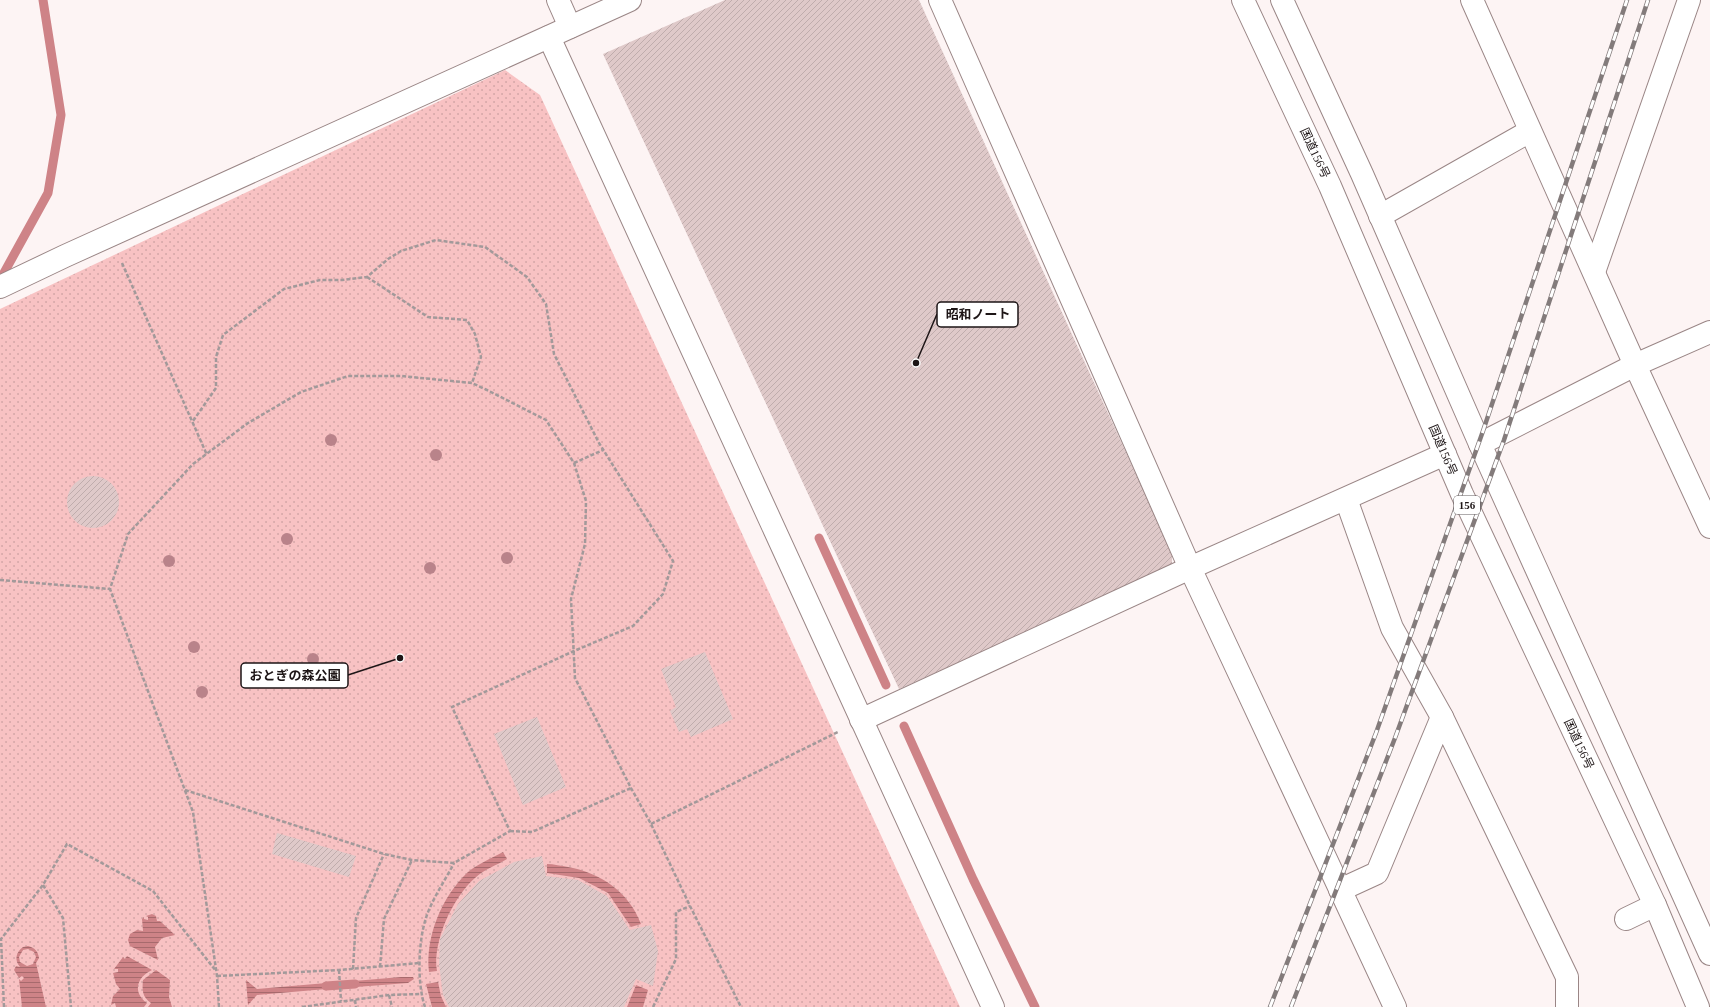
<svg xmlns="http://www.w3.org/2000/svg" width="1710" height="1007" font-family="'Times New Roman','Noto Sans JP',serif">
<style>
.park{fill:url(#park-dots)}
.water{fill:url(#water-rules);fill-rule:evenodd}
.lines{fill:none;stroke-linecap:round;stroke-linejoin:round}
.stream{stroke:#ce8387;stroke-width:9}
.building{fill:url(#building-hatch)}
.minor-casing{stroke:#9a8686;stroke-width:24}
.highway-casing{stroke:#9a8686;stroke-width:24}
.path{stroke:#a2999a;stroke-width:2.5;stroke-dasharray:4 2;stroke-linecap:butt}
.minor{stroke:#fff;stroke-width:22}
.highway{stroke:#fff;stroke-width:22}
.rail-casing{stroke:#837b7b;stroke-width:4.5}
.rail{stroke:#fff;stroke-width:3;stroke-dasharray:9;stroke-linecap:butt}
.tree{fill:#b9838a}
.labels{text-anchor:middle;stroke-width:3;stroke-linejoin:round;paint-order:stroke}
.shield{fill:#fff;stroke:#615b5c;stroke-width:1}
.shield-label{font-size:11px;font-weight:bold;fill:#1d1516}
.street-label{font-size:12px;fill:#1d1516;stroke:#fff}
.leader{fill:none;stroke:#1d1516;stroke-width:1.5}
.callout-dot{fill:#1d1516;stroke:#fff;stroke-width:1.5}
.callout{fill:#fff;stroke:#1d1516;stroke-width:1.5}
.callout-label{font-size:13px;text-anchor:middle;font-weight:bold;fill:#1d1516}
</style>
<defs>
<pattern id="park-dots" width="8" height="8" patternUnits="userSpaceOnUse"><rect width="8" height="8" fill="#f8c2c3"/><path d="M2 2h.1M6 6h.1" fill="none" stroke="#d4a6a7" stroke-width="1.8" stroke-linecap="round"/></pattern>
<pattern id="water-rules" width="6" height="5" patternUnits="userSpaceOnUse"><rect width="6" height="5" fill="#ce8387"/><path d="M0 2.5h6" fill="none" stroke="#a76a6d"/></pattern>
<pattern id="building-hatch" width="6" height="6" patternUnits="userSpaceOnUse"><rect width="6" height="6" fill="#dfc9c9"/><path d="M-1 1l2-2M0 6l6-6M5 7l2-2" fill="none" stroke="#bfacac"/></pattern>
</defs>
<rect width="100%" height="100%" fill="#fdf4f4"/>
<!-- park -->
<path class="park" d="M505,70l35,25 420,912h-960v-698z"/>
<!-- water -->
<g class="water">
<path d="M503,852l4,7c-10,6 -24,11 -32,19 -22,19 -43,64 -38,93l-8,1c-4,-35 13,-76 39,-100 10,-8 24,-14 35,-20z"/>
<path d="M547,864c7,0 14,2 21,3 33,6 61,25 73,57l-10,3 -23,-34 -29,-15 -32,-5z"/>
<path d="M152,914l4,2 1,5h3l15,14 -13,3 -7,9 3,13 -28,-14 -2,-6 2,-6 7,-4 6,1 -1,-12 2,-2v2l4,1v-3l-2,-1z"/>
<path d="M28,946c7,2 10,5 11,12l-3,5 10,44h-24l-3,-28 2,2 3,-3 -2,-2 -3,2 -5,-8 2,-4 4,1c-6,-7 -4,-15 3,-20zM28,949l6,3 2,5 -3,7 -6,2 -7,-4 -1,-5 4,-7z"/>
<path d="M127,956l25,14c-15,7 -20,22 -5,33l-3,4h-28l-1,-4 -4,2 2,-9 7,-7 -4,-5 -3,-11 5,-1v-3h-4l9,-12 2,2z"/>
<path d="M156,970l14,10 -1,17 3,10h-24l3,-4c-9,-6 -9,-13 -8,-23z"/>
<path d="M401,977h12l1,2 -6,4 -65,5 -1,-6z"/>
<path d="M246,980l11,9 81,-7v6l-81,7 -9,10z"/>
<path d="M438,982l3,14 5,11h-14l-6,-23z"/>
<path d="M636,985l12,5 -5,17h-16z"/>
</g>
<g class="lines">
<!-- stream -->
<g class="stream">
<path d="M0,280l48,-87 13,-78 -18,-115"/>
<path d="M819,538l67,147"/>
<path d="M904,726l69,153 62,128"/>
<path d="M326,986l29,-2"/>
</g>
</g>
<!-- building -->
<g class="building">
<path d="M725,0h194l253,553v11l-4,6 -269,119 -296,-635z"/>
<circle cx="93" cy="502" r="26"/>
<path d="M705,652l28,67 -42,18 -4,-8 -8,3 -9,-21 6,-4 -15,-38z"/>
<path d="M537,717l29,70 -43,18 -29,-71z"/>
<path d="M277,833l79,23 -7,21 -77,-23z"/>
<path d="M542,856l4,20 32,4 29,16 23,34 21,-5 7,26 -5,35 -17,-7 -12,28h-175l-6,-12 -4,-31 1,-25 18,-35 21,-23 35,-19z"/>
</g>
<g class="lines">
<defs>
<g id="minor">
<path d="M558,0l12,27"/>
<path d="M940,0l250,568 205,439"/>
<path d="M1472,0l163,365 75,162"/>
<path d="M549,37l444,970"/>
<path d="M1380,216l150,-85"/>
<path d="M1594,272l95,-272"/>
<path d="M0,287l65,-31 565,-256"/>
<path d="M1480,444l155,-79 75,-33"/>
<path d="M1346,499l46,129 50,89"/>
<path d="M861,720l329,-152 255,-114"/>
<path d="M1340,890l37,-17 65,-156 125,260v30"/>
<path d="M1626,919l29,-14"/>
</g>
<g id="highway">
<path d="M1243,0l87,186 132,308 193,411 43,102"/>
<path d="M1282,0l80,174 118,270 230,510"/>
</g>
</defs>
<!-- minor casing -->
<use href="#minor" class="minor-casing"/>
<!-- highway casing -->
<use href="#highway" class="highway-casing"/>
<!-- path -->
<g class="path">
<path d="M122,263l85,192"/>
<path d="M367,277l61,40 39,3 8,14 6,23 -9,26"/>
<path d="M574,463l29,-13"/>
<path d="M0,580l110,9"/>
<path d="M185,790l199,64 28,6 42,3 56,-32 -58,-124 122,-56 59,-25 30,-32 10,-33 -74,-118 -45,-89 -8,-50 -19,-27 -42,-30 -49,-7 -35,11 -13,8 -21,18 -25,3h-22l-36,9 -61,46 -7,22v31l-23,33"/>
<path d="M651,824l187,-92"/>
<path d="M510,831l22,1 99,-44"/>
<path d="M43,885l20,33 8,89"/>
<path d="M380,967l4,-48 28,-59"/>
<path d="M353,969l3,-51 28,-64"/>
<path d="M339,970l2,31"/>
<path d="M217,976l122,-6 80,-7"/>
<path d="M389,995l3,12"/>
<path d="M355,1000l1,7"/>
<path d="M4,1007l-3,-68 42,-54 24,-41 86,47 63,80"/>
<path d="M219,1007l-2,-31 -24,-164 -83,-223 18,-55 65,-70 55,-41 53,-31 47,-16h53l71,7 15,7 59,30 28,43 12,38 -1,43 -14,55 4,79 56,110 20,36 39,82 51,101"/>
<path d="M302,1007l87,-12 32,-1"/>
<path d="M425,1007c-8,-23 -7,-65 1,-89 5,-17 20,-39 28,-55"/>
<path d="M653,1007l23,-48v-47l14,-6"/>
</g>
<!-- minor -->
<use href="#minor" class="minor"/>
<!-- highway -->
<use href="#highway" class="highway"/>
<defs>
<g id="rail">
<path d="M1270,1007l106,-274 107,-302 144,-431"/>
<path d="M1291,1007l104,-269 109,-298 144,-440"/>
</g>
</defs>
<!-- rail casing -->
<use href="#rail" class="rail-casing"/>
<!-- rail -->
<use href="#rail" class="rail"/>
</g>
<!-- trees -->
<g class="tree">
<circle cx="331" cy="440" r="6"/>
<circle cx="436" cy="455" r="6"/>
<circle cx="287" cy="539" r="6"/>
<circle cx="507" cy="558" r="6"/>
<circle cx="169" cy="561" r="6"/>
<circle cx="430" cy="568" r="6"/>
<circle cx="194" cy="647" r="6"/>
<circle cx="313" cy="659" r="6"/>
<circle cx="202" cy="692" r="6"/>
</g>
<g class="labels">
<!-- shield labels -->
<rect class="shield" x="1454" y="496" width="26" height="18" rx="3"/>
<g class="shield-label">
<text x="1467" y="509">156</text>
</g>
<!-- street labels -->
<g class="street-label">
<text transform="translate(1315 153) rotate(65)" y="4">国道156号</text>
<text transform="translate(1443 450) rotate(67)" y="4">国道156号</text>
<text transform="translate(1579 744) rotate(65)" y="4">国道156号</text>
</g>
</g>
<!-- callouts -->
<path class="leader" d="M916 363L937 314M400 658L348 675"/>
<g class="callout-dot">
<circle cx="916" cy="363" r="4"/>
<circle cx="400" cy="658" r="4"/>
</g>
<g class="callout">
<rect x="937" y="302" width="81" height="25" rx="4"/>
<rect x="241" y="663" width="107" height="25" rx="4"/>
</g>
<g class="callout-label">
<text x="978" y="319">昭和ノート</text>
<text x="295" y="680">おとぎの森公園</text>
</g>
</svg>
